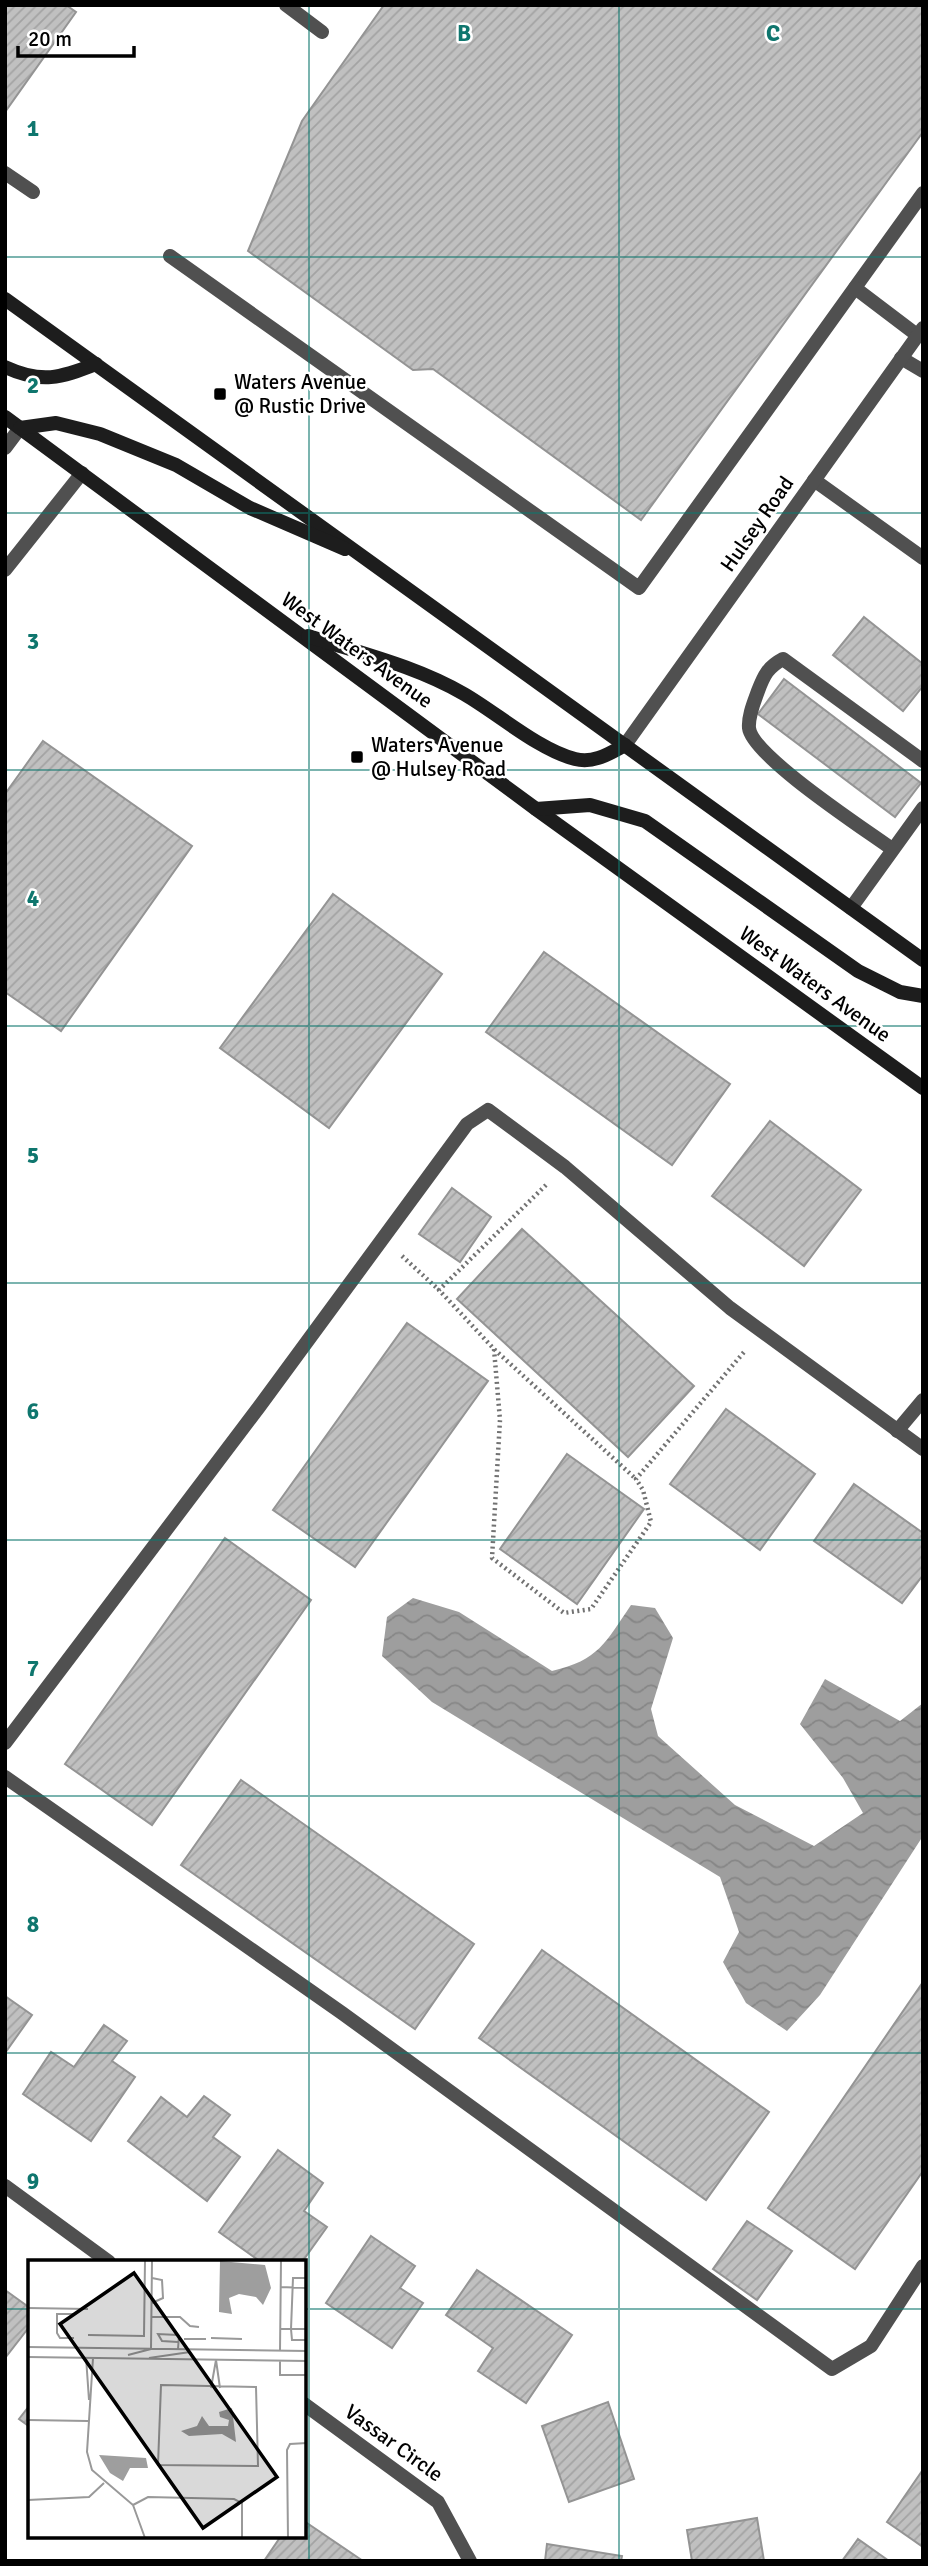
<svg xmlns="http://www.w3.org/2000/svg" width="928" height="2566" font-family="Signika,sans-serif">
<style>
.water{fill:url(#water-waves)}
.building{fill:url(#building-hatch);stroke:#949494;stroke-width:2}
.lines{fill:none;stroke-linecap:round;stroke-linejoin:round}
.path{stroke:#727272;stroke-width:4.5;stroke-dasharray:2 3.5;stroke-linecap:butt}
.service{stroke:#505050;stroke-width:14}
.minor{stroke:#505050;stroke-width:14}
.secondary{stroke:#1d1d1d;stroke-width:14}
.grid{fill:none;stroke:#0f766e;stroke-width:2;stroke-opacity:0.55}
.poi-dot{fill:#000;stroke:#fff;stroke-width:2.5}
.labels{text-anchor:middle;stroke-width:5;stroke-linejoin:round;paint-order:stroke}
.poi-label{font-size:21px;fill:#000;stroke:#fff;text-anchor:start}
.street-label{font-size:21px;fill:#000;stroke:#fff}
.inset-road{fill:none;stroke:#999;stroke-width:2}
.view{fill:#000;fill-opacity:0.15;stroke:#000;stroke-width:3.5}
.inset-edge{fill:none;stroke:#000;stroke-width:3.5}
.grid-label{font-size:23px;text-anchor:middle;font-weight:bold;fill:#0f766e;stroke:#fff;stroke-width:5;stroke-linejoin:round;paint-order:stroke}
</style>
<defs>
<pattern id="water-waves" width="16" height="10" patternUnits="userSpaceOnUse" patternTransform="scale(1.75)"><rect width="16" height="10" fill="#9e9e9e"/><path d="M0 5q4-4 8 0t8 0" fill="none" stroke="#868686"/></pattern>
<pattern id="building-hatch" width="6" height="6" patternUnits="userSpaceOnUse" patternTransform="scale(1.75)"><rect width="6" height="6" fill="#c0c0c0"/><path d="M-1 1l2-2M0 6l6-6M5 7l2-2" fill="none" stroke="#a3a3a3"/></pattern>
</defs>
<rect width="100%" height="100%" fill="#fff"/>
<!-- water -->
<path class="water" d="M413,1598l46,14 93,59c47,-11 53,-28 79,-66l24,3 18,30 -22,71 7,27 77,69 79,41 49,-33 -20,-35 -43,-54 25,-45 75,42 23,-18v133l-103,159 -33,36 -41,-28 -23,-41 16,-30 -19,-55 -288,-175 -50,-46 5,-39z"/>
<!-- building -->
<g class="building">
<path d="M5,5h61l10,7 -71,100z"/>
<path d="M384,5h539v127l-282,388 -208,-151 -20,1 -165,-119 54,-130z"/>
<path d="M864,617l59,47v22l-20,25 -70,-56z"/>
<path d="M784,679l137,104 -26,34 -137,-103z"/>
<path d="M43,741l149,105 -131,185 -56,-39v-198z"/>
<path d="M333,894l109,80 -113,154 -109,-80z"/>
<path d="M544,952l186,132 -58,81 -186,-133z"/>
<path d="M770,1121l91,69 -57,76 -92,-70z"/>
<path d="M452,1188l39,29 -31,45 -41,-28z"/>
<path d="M522,1229l172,157 -66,71 -171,-158z"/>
<path d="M407,1323l81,58 -133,186 -82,-57z"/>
<path d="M726,1409l89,65 -55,76 -90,-66z"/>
<path d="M567,1454l77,55 -67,95 -77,-55z"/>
<path d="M854,1484l69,49v42l-21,28 -88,-62z"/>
<path d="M225,1538l86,62 -159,225 -87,-61z"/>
<path d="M241,1780l233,164 -59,85 -234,-164z"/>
<path d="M542,1950l227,162 -63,88 -227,-162z"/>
<path d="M923,1982v189l-68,98 -87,-61z"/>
<path d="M5,1996l27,19 -27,38z"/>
<path d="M104,2025l23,16 -15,20 23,16 -44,64 -68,-47 28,-42 23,15z"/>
<path d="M204,2096l26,19 -17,22 27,20 -33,44 -79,-60 33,-44 26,20z"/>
<path d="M278,2150l45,33 -19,28 23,16 -25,35h-41l-42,-30z"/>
<path d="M747,2221l45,30 -35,49 -44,-31z"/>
<path d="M371,2236l44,30 -15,22 23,15 -31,45 -66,-45z"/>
<path d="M477,2270l95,65 -46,68 -48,-32 15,-23 -47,-33z"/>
<path d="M5,2290l25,18v18l-25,32z"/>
<path d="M608,2402l26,77 -65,23 -27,-76z"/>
<path d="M30,2405v22l-11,-8z"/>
<path d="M922,2471h1v76l-36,-25z"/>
<path d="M757,2518l7,43h-72l-5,-31z"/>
<path d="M304,2521l59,40h-99l17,-25h23z"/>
<path d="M858,2539l31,22h-47z"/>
<path d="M547,2544l75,12 -1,5h-76z"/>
</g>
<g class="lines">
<!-- path -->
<g class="path">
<path d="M546,1185l-107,105 55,59 142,130"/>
<path d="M402,1256l37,34"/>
<path d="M494,1349l6,71 -8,138 72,55 27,-4 60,-87 -8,-32 -7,-11 108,-127"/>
</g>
<!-- service -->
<g class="service">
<path d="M286,5l36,27"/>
<path d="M5,173l28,19"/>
<path d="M170,256l469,332 284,-395"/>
<path d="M855,288l62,47"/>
<path d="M901,358l22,13"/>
<path d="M814,480l109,78"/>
<path d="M892,849c-26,-19 -140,-93 -143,-121 -1,-12 5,-26 9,-37 6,-16 10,-24 25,-32l140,102"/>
<path d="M851,908l72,-100"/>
<path d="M897,1431l26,-31"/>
<path d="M5,1743l254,-336 208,-283 21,-14 77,57 165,141 193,141"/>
<path d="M5,1777l337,236 490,356 39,-23 52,-80"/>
</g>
<!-- minor -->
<g class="minor">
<path d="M5,448l15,-20"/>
<path d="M5,570l77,-97"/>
<path d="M625,745l298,-417"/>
<path d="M5,2186l104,76"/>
<path d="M304,2404l134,98 32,59"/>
</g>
<!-- secondary -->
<g class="secondary">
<path d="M5,299l918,661"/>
<path d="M5,367c37,17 55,11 91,-3"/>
<path d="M5,417l531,392 387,279"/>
<path d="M20,428l36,-5 44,11 76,31 74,43 95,41"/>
<path d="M308,636c52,17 108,30 156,58 33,19 75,56 111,65 19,5 35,-6 50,-14"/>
<path d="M536,809l54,-4 55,16 213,150 42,21 23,4"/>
</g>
</g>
<!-- grid -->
<path class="grid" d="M309,5v2556M619,5v2556M5,257h918M5,513h918M5,770h918M5,1026h918M5,1283h918M5,1540h918M5,1796h918M5,2053h918M5,2309h25M304,2309h619"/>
<!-- markers -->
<g class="poi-dot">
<rect x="213" y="387" width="14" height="14" rx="3.5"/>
<rect x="350" y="750" width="14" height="14" rx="3.5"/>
</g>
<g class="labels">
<!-- poi labels -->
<g class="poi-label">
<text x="234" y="389">Waters Avenue<tspan x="234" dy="24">@ Rustic Drive</tspan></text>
<text x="371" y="752">Waters Avenue<tspan x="371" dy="24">@ Hulsey Road</tspan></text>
</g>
<!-- street labels -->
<g class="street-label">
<text transform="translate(757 524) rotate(-55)" y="7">Hulsey Road</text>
<text transform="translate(357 650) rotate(36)" y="7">West Waters Avenue</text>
<text transform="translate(815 984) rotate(36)" y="7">West Waters Avenue</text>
<text transform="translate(394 2443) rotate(36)" y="7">Vassar Circle</text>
</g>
</g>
<!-- overview -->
<g transform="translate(28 2260)">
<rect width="278" height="278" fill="#fff"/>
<path d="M192,1l45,4 6,23 -8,17 -7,-8 -17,-3 -10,4 3,16 -13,-2zM204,148l4,34 -14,-8 -33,2 -8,-5 16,-5 5,-10 7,10h19l1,-6 -9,-3 -1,-5zM71,195l47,3 2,10h-18l-7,13 -13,-8z" fill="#9e9e9e"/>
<path class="inset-road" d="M279,18h-14l-2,51 1,11h15M252,27l27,1M124,43l11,-5 -1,-18 -10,-2M0,48l60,1M45,54h-16v19l3,5h14M124,57h28l10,9 9,1M252,69h27M60,75l56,1 1,-75M183,78l31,1M156,79h22M150,82l-16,-1 -4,-7 20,1 1,1 -1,13M0,87l279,4M123,89l1,-88M252,91l1,-90M100,95l23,-6M0,97l279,4M58,97l3,43M65,98l-6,94 5,18 41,35 12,33M121,98l41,-6M252,101v14h27M133,125l95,2 2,79 -100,-1zM183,128l5,-28 4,28M0,160l60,1M0,240l61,-3 15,-14M105,245l15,-8 86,2 8,4v35M260,278l-1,-88 3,-6 17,-1"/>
<path class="view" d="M106,13l143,204 -74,51 -143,-204z"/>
<rect width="278" height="278" class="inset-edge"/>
</g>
<g class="grid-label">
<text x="464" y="41">B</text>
<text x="773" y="41">C</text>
<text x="33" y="136">1</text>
<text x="33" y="393">2</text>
<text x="33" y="649">3</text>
<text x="33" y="906">4</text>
<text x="33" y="1163">5</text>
<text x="33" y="1419">6</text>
<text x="33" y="1676">7</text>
<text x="33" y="1932">8</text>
<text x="33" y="2189">9</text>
</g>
<!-- border -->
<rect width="928" height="2566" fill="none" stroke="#000000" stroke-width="14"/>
<!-- scale -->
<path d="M18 46v10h116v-10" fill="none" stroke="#000000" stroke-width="3.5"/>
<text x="28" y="46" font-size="21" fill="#000000" stroke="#ffffff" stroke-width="5" paint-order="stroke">20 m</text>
</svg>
